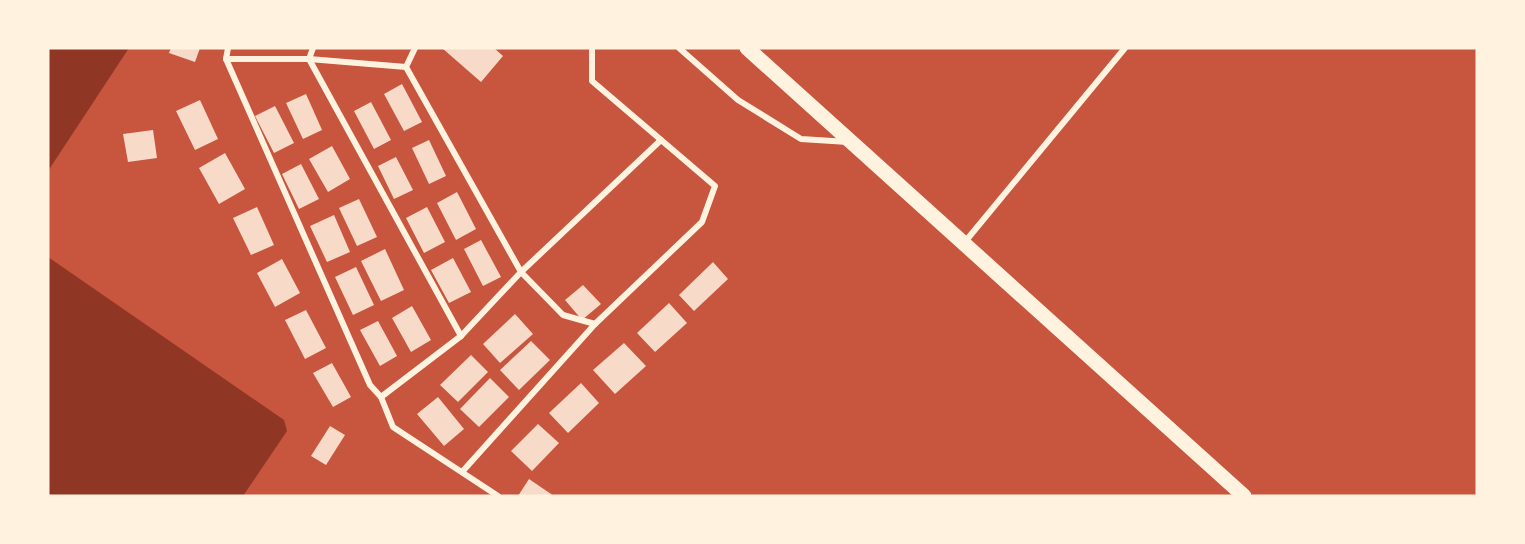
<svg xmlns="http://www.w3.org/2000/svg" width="1525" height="544" font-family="'Work Sans',sans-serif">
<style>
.water{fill:#8f3625}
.building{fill:#f7dbc8}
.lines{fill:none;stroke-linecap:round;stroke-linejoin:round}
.minor{stroke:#fff3e0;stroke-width:6}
.primary{stroke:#fff3e0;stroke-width:15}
</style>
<rect width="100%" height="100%" fill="#c8553d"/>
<!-- water -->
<g class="water">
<path d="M48,48h81l-81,123z"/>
<path d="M48,257l236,163 3,11 -44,65h-195z"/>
</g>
<!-- building -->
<g class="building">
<path d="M171,48h29l-5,14 -26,-9z"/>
<path d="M442,48h52l9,8 -22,26z"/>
<path d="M402,84l20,38 -18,9 -20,-37z"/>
<path d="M306,94l16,36 -19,9 -17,-36z"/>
<path d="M200,100l18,39 -23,11 -19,-39z"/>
<path d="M371,102l20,38 -17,9 -20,-38z"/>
<path d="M275,106l19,37 -20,10 -19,-37z"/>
<path d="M153,130l4,28 -29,4 -5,-28z"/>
<path d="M429,140l17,36 -17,8 -17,-36z"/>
<path d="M332,146l18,33 -22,13 -19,-33z"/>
<path d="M225,153l20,36 -26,15 -20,-36z"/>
<path d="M396,157l17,33 -19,9 -16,-33z"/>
<path d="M301,164l18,35 -20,10 -17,-35z"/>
<path d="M457,192l19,37 -20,11 -19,-37z"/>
<path d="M359,199l18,38 -20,9 -18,-38z"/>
<path d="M257,207l17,38 -23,10 -18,-37z"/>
<path d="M427,207l18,35 -21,11 -18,-35z"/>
<path d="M334,215l16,37 -23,10 -17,-36z"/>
<path d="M481,240l20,37 -18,9 -19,-37z"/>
<path d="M385,249l19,41 -23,11 -20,-40z"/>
<path d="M453,258l18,34 -22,11 -18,-33z"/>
<path d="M282,259l18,34 -25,14 -18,-34z"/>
<path d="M713,262l15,17 -34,32 -15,-16z"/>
<path d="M356,267l18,38 -21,10 -18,-38z"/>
<path d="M583,285l18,19 -19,16 -17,-20z"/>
<path d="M669,303l18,20 -32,29 -18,-19z"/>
<path d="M412,306l19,34 -20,12 -19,-34z"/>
<path d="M306,310l20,38 -21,11 -20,-39z"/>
<path d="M515,314l18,20 -33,29 -17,-19z"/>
<path d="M378,321l19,35 -17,10 -20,-36z"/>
<path d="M531,341l19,19 -31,30 -19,-20z"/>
<path d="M624,343l22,23 -31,28 -22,-24z"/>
<path d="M471,355l17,17 -30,30 -18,-17z"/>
<path d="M332,363l19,34 -18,10 -20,-34z"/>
<path d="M490,378l19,19 -30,30 -19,-18z"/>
<path d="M581,383l18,20 -31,30 -19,-20z"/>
<path d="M438,397l26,32 -20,17 -27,-32z"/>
<path d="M538,424l21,19 -27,28 -21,-20z"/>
<path d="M330,426l15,9 -19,30 -15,-9z"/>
<path d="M529,479l25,17h-36z"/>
</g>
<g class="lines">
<!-- minor -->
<g class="minor">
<path d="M228,48l-2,11 144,326 11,12 80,-61"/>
<path d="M313,48l-4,11 152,277 60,-64 140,-132"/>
<path d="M415,48l-9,19 115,205 42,43 32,9 107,-102 13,-36 -123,-105v-33"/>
<path d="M679,48l59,52 63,39 47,3"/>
<path d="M226,59h83l97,8"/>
<path d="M964,243l161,-195"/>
<path d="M381,397l12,30 105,69"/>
<path d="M462,472l133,-148"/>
</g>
<!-- primary -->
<path class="primary" d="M747,48l497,448"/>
</g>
<!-- border -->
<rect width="1525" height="544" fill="none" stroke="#fff3e0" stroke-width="99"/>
</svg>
